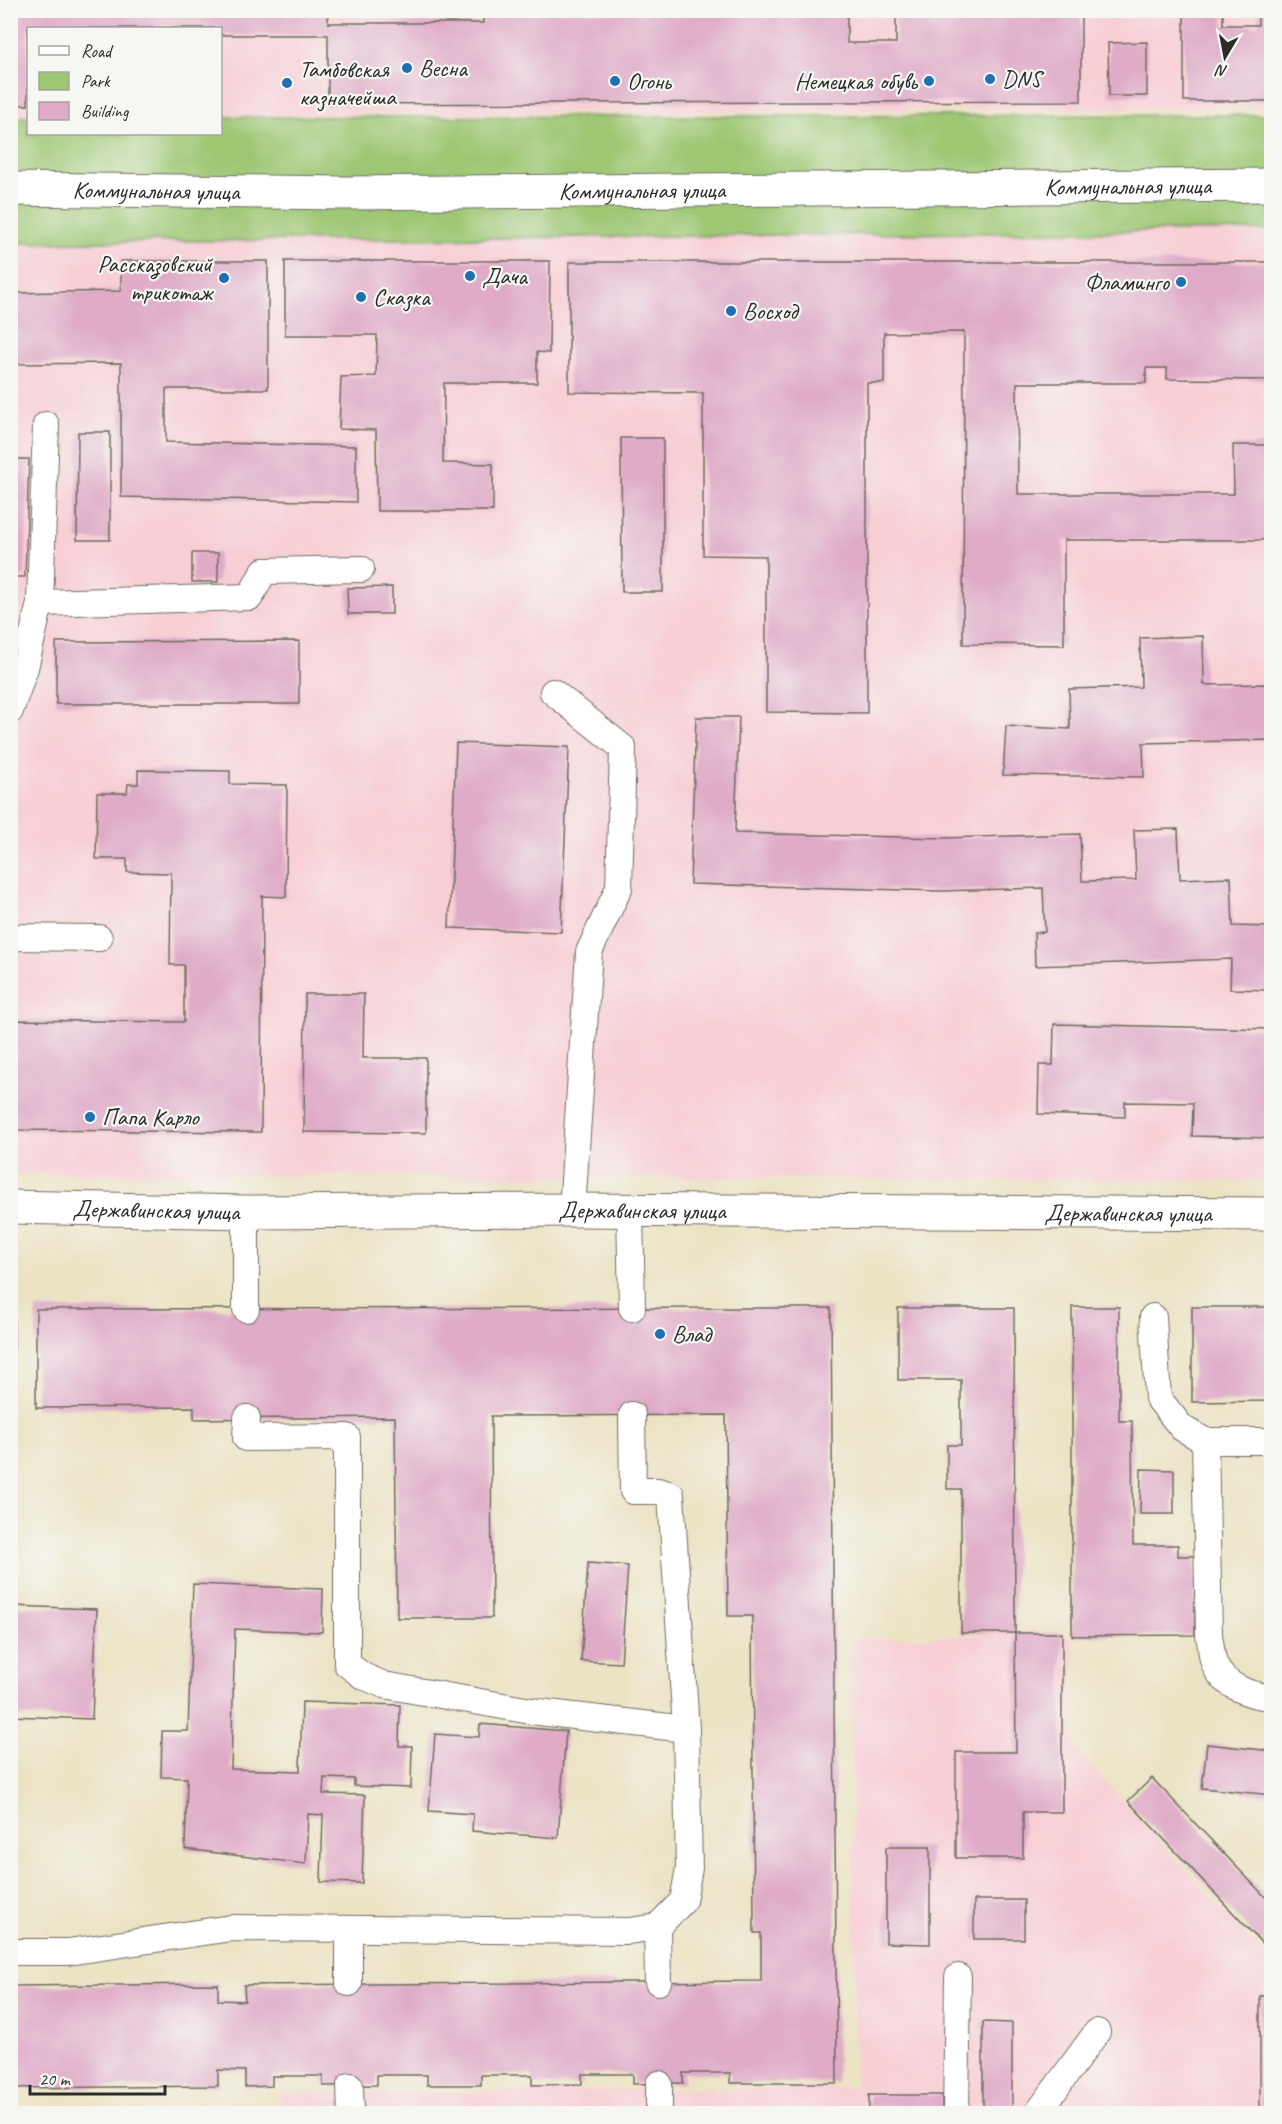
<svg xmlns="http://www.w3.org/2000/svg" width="1282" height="2124" font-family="Caveat,sans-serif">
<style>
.built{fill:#f7cfd5}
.green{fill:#9dc773;stroke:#64794f;stroke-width:1.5}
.building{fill:#dfabc7}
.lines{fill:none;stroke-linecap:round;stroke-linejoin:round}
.service-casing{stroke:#6f6b61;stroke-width:28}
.pedestrian-casing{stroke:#6f6b61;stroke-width:35}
.minor-casing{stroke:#6f6b61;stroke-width:35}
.service{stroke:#fff;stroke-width:26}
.pedestrian{stroke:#fff;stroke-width:33}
.minor{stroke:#fff;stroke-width:33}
.poi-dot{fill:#1f6fb2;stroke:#f6f6f2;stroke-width:2}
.labels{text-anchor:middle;stroke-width:4.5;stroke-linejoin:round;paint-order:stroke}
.poi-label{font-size:24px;fill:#2b2b2b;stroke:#f6f6f2;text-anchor:start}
.street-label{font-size:24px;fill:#2b2b2b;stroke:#f6f6f2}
</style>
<rect width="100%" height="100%" fill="#f6f6f2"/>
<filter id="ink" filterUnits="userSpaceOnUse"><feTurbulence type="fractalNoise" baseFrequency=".0167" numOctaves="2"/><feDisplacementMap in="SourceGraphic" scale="12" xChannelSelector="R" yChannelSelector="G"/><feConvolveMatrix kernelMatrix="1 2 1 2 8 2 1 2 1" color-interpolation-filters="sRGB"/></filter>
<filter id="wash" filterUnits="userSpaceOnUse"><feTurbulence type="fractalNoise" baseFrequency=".008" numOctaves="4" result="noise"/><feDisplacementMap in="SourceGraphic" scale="24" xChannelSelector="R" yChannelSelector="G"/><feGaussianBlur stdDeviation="1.35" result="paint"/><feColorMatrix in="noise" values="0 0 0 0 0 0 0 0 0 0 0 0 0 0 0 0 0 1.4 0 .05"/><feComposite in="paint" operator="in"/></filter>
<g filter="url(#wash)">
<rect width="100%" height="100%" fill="#ece3c4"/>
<!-- built -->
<g class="built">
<path d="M10,11h1261v96l-1050,8 -1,-87h-192v89h-17z"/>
<path d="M1271,230v951l-1260,-7 -1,-931z"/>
<path d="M1015,1633h47l10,3 2,111 197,216v150l-990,1v-21l574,-5 -4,-448z"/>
</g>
<!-- green -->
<path class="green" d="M1271,115v115l-1260,13 -1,-126h18v17h192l1,-17z"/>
<g id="blocks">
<!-- building -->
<g class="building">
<path d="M10,10h318v13h155v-13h39v3l64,-3v2l36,1v-3h225v33h49v-33h185v91l-753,3v-69h-108v-7h-192v77h-18z"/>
<rect x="1108" y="10" width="39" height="5"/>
<path d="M1184,10h39v15h35v-15h14v91h-88z"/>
<path d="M1147,42v54h-38l-1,-53z"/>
<path d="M121,261h147v128h-102v53l190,4v56l-235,-5v-134l-111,1v-71l111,-2z"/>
<path d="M285,261h265l-1,92 -12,-1v31h-93l-1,80 50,1v47h-116l-1,-81 -37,-1 2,-52 35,-1 1,-41h-92z"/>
<path d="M569,262h703v118l-105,-1v-11h-21v15h-129l1,111h216l-1,-49h39v95h-208v105l-101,-1 1,-312 -80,1v50h-17v330l-101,-1v-156l-63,-1v-162l-134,-1z"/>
<path d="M78,432h32v108h-33z"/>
<path d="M621,438h42v154h-41z"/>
<path d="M10,459h19l-4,118h-15z"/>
<rect x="192" y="553" width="26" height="29"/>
<path d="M392,587v27h-44l-1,-26z"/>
<path d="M1203,636l1,49 68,-1v56l-129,3 1,34 -141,-2 3,-49 64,3 -1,-40 72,-2 -1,-49z"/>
<path d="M299,641v63h-243v-62z"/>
<path d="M696,717h43l-4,116 208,5 137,-4 2,47 54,-1 -2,-50 44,-1 2,50 51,-2 2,49 39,1v63l-42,-1 1,-30 -196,7 -1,-33 11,-1 -2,-44 -103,3 -250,-7z"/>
<path d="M456,743l113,4 -8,185 -112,-4z"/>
<path d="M138,770l92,1v13l57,1 -1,112 -24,-1 -1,236 -251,-2v-110l174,2v-57h-14l1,-92 -44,-1v-13h-31l1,-66h30l1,-9h10z"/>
<path d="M305,994h59l-1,64h63v75l-122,-1z"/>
<path d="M1054,1024l218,5v109l-80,-2 1,-33 -68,-1v15l-87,-3 1,-49h14z"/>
<path d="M1072,1307h47v114h13l1,124h45v11h17v79l-123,1z"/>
<path d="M1192,1307h80v94l-80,1z"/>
<path d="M831,1308l6,775h-107v-10h-47v10l-50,1v-10h-51v10l-50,1v-10h-51v10h-54v-10h-50v10l-54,1v-10h-51v10l-27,1v-16l-27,-1v16l-208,2v-102l208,-2v16l27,1 -1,-16 517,-4v-48h-7l-2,-317h-24l-2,-201 -235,1 1,202h-95l-2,-201 -201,2v-12l-158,1v-99z"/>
<path d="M898,1308h116l1,325h-54v-144h-14v-44h14v-65h-63z"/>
<rect x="10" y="1310" width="4" height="39"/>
<path d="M1141,1469l33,1v44h-34z"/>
<path d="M588,1563l40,3 -7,97 -40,-2z"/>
<path d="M193,1584l130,5 -1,43 -87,-3 -4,140 69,2 2,-69 98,3 -1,41h13l-1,42 -57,-2v-7l-30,-1 -1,16 42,1 -3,88 -41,-1 2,-67 -15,-1 -2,50 -121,-15 2,-71 -26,-1 1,-46h26z"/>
<path d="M10,1606l87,3 -5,110 -82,-3z"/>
<path d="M1015,1633h47v179h-39v46h-67v-106h60z"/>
<path d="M480,1724l86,7 -8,107 -86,-7 1,-17 -44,-3 6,-77 44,3z"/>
<path d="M1207,1744l65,7v44l-70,-7z"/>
<path d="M1152,1778l120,126v50l-144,-153z"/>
<path d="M886,1847h44v97l-44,-1z"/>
<rect x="974" y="1900" width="50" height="39"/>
<rect x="1260" y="1996" width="12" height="118"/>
<path d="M983,2022l29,1v89h-29z"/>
<rect x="869" y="2095" width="73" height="19"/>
</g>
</g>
</g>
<g filter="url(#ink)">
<use href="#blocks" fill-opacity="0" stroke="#6f6b61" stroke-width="1.5"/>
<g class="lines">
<defs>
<g id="service">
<path d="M40,603l6,-178"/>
<path d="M553,692l70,56 -4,140 -30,64 -17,258"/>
<path d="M10,711l15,-43 15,-65 210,-6 14,-26 97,-2"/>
<path d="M10,937l89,1"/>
<path d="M630,1211l2,97"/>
<path d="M246,1212v97"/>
<path d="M1153,1317l5,81 24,30 23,13 4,194c2,9 2,19 5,28 8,22 35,33 58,34"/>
<path d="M247,1418l-1,20 101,-1v227l16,12 21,9 147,26 155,18"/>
<path d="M1205,1441h67"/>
<path d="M657,1927l1,55"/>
<path d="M349,1929v54"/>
<path d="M10,1952h58l163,-24 398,3 28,-4 26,-26 6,-33 -3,-139 -15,-234 -13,-4h-25l-1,-76"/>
<path d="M659,2084v30"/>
<path d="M350,2086l1,28"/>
<path d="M956,2114l2,-137"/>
<path d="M1037,2114l60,-82"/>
</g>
<g id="pedestrian">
<path id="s1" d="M10,189l335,4 927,-8"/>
</g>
<g id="minor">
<path id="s2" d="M10,1207l236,5 326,-2 700,4"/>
</g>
</defs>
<!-- service casing -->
<use href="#service" class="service-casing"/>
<!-- pedestrian casing -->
<use href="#pedestrian" class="pedestrian-casing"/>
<!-- minor casing -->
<use href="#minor" class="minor-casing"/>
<!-- service -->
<use href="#service" class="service"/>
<!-- pedestrian -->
<use href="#pedestrian" class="pedestrian"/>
<!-- minor -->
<use href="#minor" class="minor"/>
</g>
</g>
<!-- markers -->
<g class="poi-dot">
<circle cx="407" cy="68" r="6"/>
<circle cx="990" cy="79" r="6"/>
<circle cx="615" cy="81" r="6"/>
<circle cx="929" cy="81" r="6"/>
<circle cx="287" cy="83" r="6"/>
<circle cx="470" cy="276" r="6"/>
<circle cx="224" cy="278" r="6"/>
<circle cx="1181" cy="282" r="6"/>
<circle cx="361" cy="297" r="6"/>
<circle cx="731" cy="311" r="6"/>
<circle cx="90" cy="1117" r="6"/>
<circle cx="660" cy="1334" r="6"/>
</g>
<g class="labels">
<!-- poi labels -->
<g class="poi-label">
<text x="419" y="76">Весна</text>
<text x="299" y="77">Тамбовская<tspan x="299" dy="28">казначейша</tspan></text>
<text x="1002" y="87">DNS</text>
<text x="627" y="89">Огонь</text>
<text x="917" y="89" text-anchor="end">Немецкая обувь</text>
<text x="212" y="272" text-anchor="end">Рассказовский<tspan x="212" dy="28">трикотаж</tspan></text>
<text x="482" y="284">Дача</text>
<text x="1169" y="290" text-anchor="end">Фламинго</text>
<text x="373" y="305">Сказка</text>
<text x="743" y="319">Восход</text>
<text x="102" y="1125">Папа Карло</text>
<text x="672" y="1342">Влад</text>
</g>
<!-- street labels -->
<g class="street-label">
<text dy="8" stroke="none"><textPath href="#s1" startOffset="1118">Коммунальная улица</textPath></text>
<text dy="8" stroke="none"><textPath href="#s1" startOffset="632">Коммунальная улица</textPath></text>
<text dy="8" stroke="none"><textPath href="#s1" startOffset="146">Коммунальная улица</textPath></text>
<text dy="8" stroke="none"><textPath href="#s2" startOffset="146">Державинская улица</textPath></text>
<text dy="8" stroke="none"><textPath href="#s2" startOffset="632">Державинская улица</textPath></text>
<text dy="8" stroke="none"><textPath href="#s2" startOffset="1118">Державинская улица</textPath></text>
</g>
</g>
<!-- margin -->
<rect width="1282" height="2124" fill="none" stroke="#f6f6f2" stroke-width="36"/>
<!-- legend -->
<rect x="27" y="27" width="195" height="108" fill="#f6f6f2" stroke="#a5a5a2" stroke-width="1.5"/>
<rect x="39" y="46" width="30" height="9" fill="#ffffff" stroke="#a5a5a2" stroke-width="1.5"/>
<text x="81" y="57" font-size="18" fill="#2b2b2b">Road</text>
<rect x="39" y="72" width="30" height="18" fill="#9dc773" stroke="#a5a5a2" stroke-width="1.5"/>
<text x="81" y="87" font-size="18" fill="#2b2b2b">Park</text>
<rect x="39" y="102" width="30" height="18" fill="#dfabc7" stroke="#a5a5a2" stroke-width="1.5"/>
<text x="81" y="117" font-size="18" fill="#2b2b2b">Building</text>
<!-- north arrow -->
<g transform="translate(1225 57) rotate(190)" stroke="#f6f6f2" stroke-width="4.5" paint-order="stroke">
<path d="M0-4.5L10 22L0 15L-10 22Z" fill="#2b2b2b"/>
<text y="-9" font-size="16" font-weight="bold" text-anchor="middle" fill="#2b2b2b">N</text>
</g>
<!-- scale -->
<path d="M30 2085v9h135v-9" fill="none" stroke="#2b2b2b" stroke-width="3"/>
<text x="39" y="2085" font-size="18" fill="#2b2b2b" stroke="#f6f6f2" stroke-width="4.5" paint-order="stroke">20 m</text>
</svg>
